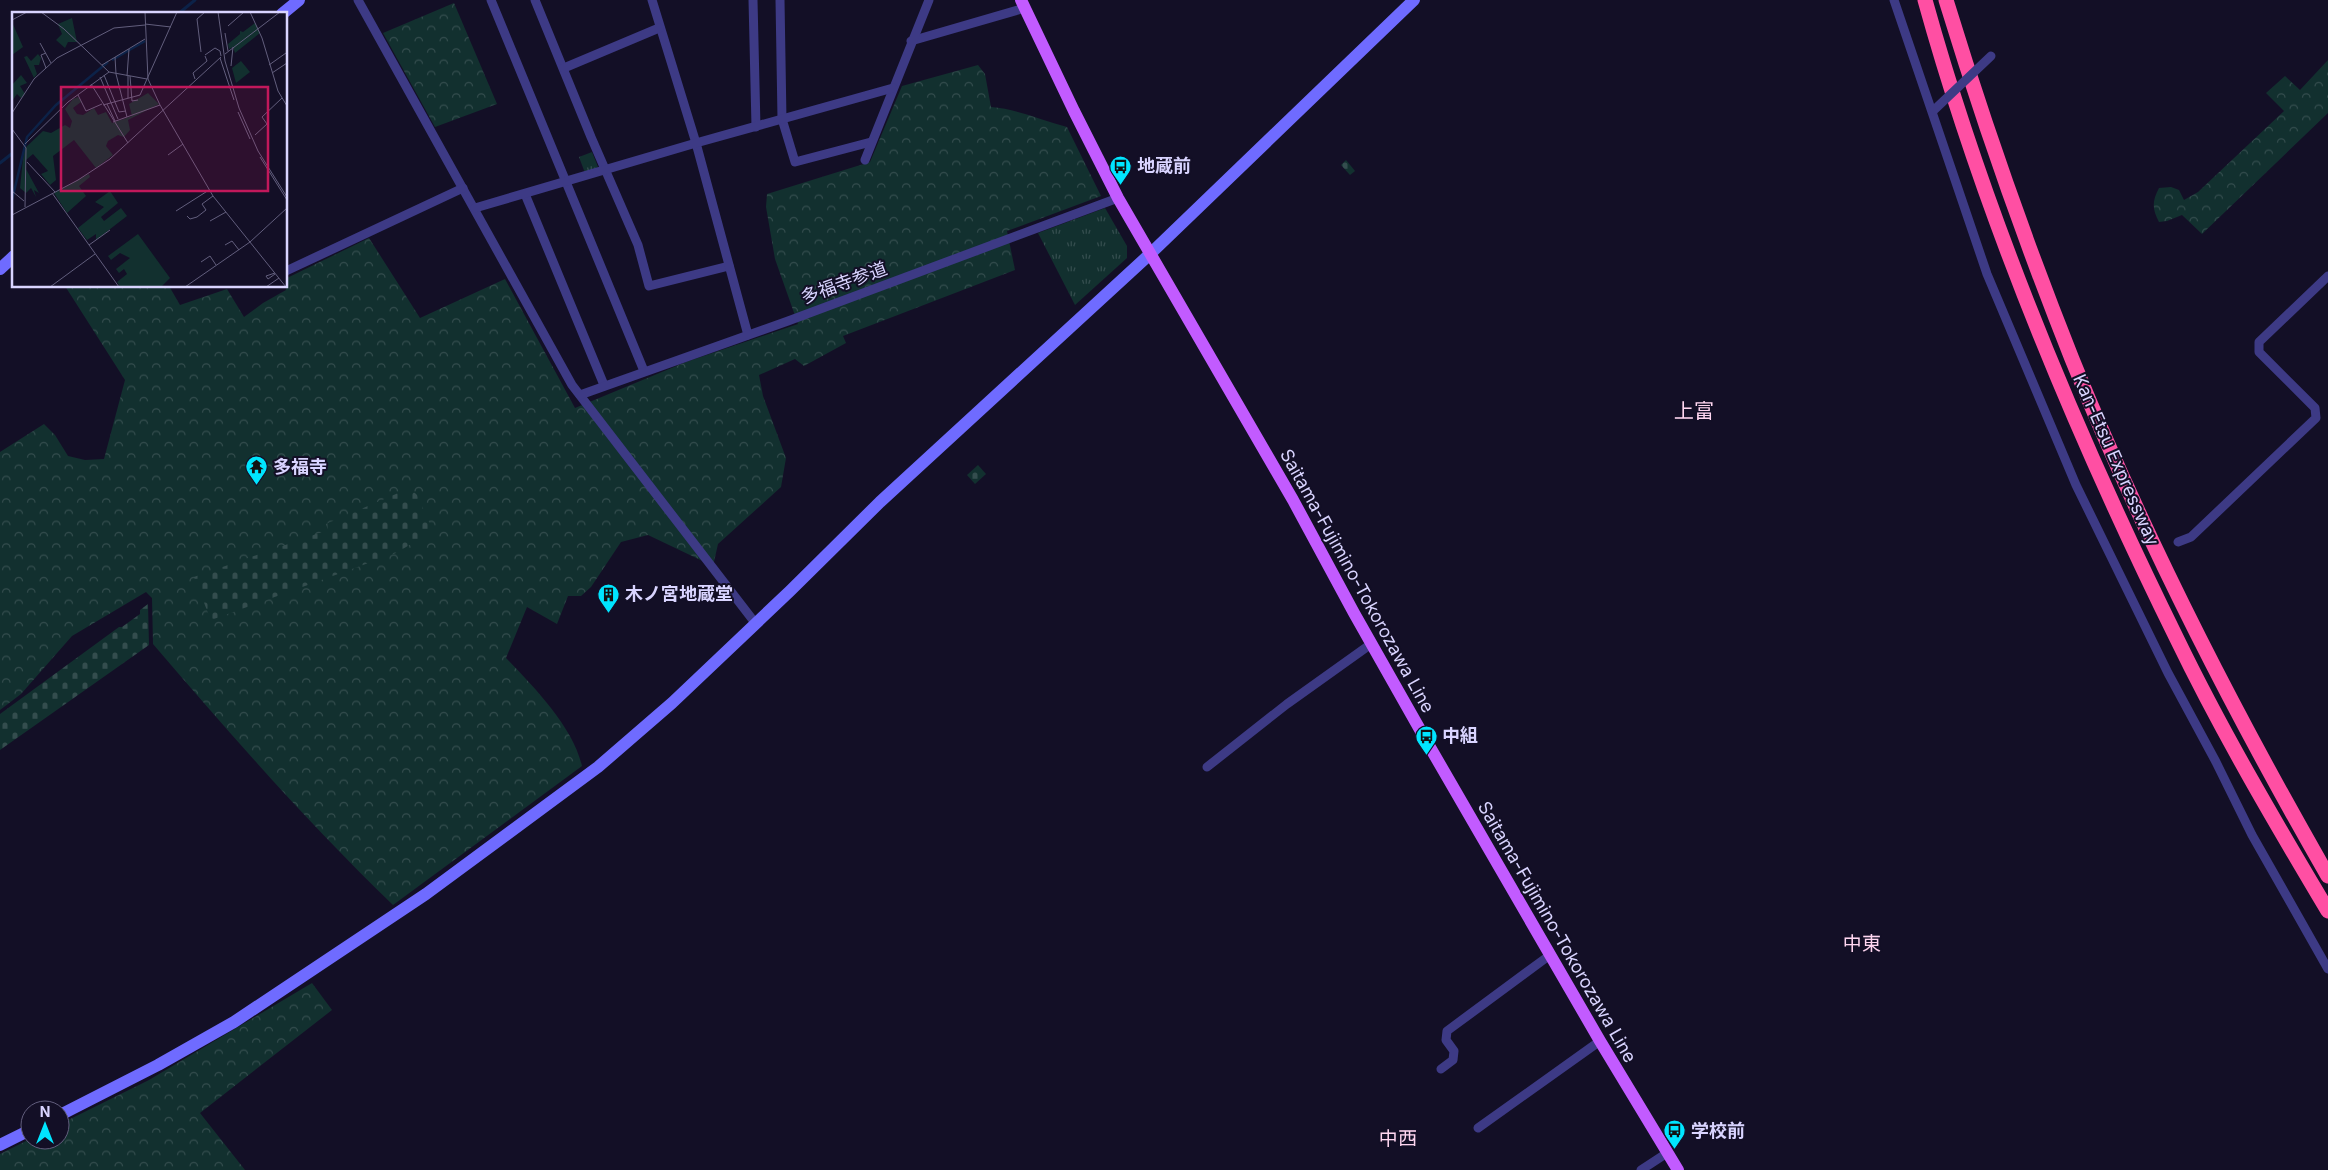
<svg xmlns="http://www.w3.org/2000/svg" width="2328" height="1170" font-family="Inter,'Noto Sans JP',sans-serif">
<style>
.forest{fill:url(#forest-crowns)}
.cemetery{fill:url(#cemetery-stones)}
.park{fill:url(#park-tufts)}
.lines{fill:none;stroke-linecap:round;stroke-linejoin:round}
.stream{stroke:#0c2248;stroke-width:3}
.street{stroke:#3d3a85;stroke-width:9}
.secondary{stroke:#6f6bff;stroke-width:12}
.primary{stroke:#c25bff;stroke-width:12}
.highway{stroke:#ff4fa3;stroke-width:15}
.street-bridge{stroke:#3d3a85;stroke-width:9}
.labels{text-anchor:middle;stroke-width:4;stroke-linejoin:round;paint-order:stroke}
.poi-label{font-size:18px;font-weight:bold;fill:#d9d4ff;stroke:#130f26;text-anchor:start}
.street-label{font-size:18px;fill:#d9d4ff;stroke:#130f26}
.neighbourhood-label{font-size:19px;fill:#ffd6f0;stroke:#130f26}
.quarter-label{font-size:20px;fill:#ffd6f0;stroke:#130f26}
.inset-river{fill:none;stroke:#0c2248;stroke-width:2.5}
.inset-road{fill:none;stroke:#625e7d;stroke-width:1}
.view{fill:#c2185b;fill-opacity:0.15;stroke:#c2185b;stroke-width:2.5}
.inset-edge{fill:none;stroke:#d9d4ff;stroke-width:2.5}
</style>
<defs>
<pattern id="forest-crowns" width="20" height="18" patternUnits="userSpaceOnUse" patternTransform="scale(1.25)"><rect width="20" height="18" fill="#12302f"/><path d="M2 6a3 3 0 1 1 6 0M12 15a3 3 0 1 1 6 0" fill="none" stroke="#344d4e"/></pattern>
<pattern id="cemetery-stones" width="16" height="16" patternUnits="userSpaceOnUse" patternTransform="scale(1.25)"><rect width="16" height="16" fill="#12302f"/><path d="M2 7V4a2 2 0 0 1 4 0v3zM10 15v-3a2 2 0 0 1 4 0v3z" fill="#344d4e"/></pattern>
<pattern id="park-tufts" width="24" height="20" patternUnits="userSpaceOnUse" patternTransform="scale(1.25)"><rect width="24" height="20" fill="#12302f"/><path d="M3 7l-1-3M5 7V3M7 7l1-3M15 17l-1-3M17 17v-4M19 17l1-3" fill="none" stroke="#344d4e"/></pattern>
</defs>
<rect width="100%" height="100%" fill="#130f26"/>
<!-- forest -->
<g class="forest">
<path d="M454,3l43,101 -62,23 -52,-94z"/>
<path d="M2328,60v53l-126,121 -20,-19 -15,6 -8,1c-7,-13 -7,-21 0,-34l12,-1 8,3 5,10 14,-8 86,-81 -18,-18 19,-17 15,14z"/>
<path d="M978,65l7,9 6,33c26,2 50,13 76,20l34,69 -94,35 8,39 -172,66 3,7 -42,23 -9,-7 -36,16 4,21 23,62 -5,29 -63,57 -5,22 -65,-31 -27,7 -30,45 -10,9h-13l-11,28 -30,-17 -21,51c28,29 67,69 76,108l-189,139c-85,-82 -163,-171 -240,-261l-1,-46 -6,-6 -74,44 -51,58 -21,16v-258l44,-28 11,11 13,21 17,4 19,-1 21,-79 -60,-94h104l11,19 47,-16 17,28 19,-14 23,-13 1,-12 82,-40 51,80 85,-39 70,129 111,-46 112,-38 -23,-65 -9,-52 1,-13 103,-32 32,-76z"/>
<path d="M312,983l20,27 -132,103 45,57h-245v-16l30,-15 30,1v-16l89,-44z"/>
</g>
<!-- cemetery -->
<g class="cemetery">
<path d="M1346,160l9,11 -5,4 -9,-10z"/>
<path d="M978,465l8,9 -11,10 -8,-9z"/>
<path d="M410,488l7,7 16,36 -37,22 -182,66 -4,-1 -16,-41 134,-47 -2,-6z"/>
<path d="M148,604l1,41 -149,105v-36l119,-87h3l18,-13v-4z"/>
</g>
<!-- park -->
<g class="park">
<path d="M592,152l6,15 -13,6 -6,-16z"/>
<path d="M1105,208l22,38v12l-52,47 -37,-72z"/>
</g>
<g class="lines">
<!-- stream -->
<g class="stream">
<path d="M178,14l17,-14"/>
<path d="M0,163l14,-11"/>
</g>
<!-- street -->
<g class="street">
<path d="M358,0l214,385 184,239"/>
<path d="M491,0l153,371"/>
<path d="M535,0l56,137 47,108 11,41 80,-20"/>
<path d="M652,0l44,143 52,192"/>
<path d="M753,0l3,127"/>
<path d="M780,0l2,119 13,43 76,-20"/>
<path d="M1894,0l93,274 89,211 92,188 48,89 36,73 76,134"/>
<path d="M911,41l114,-33"/>
<path d="M564,68l95,-40"/>
<path d="M865,160l64,-160"/>
<path d="M525,194l79,191"/>
<path d="M475,208l221,-65 197,-55"/>
<path d="M286,271l177,-83"/>
<path d="M580,395l208,-74 330,-123"/>
<path d="M2178,542l13,-5 125,-119 -1,-10 -56,-56v-10l69,-66"/>
<path d="M1207,767l80,-63 84,-60"/>
<path d="M1441,1069l12,-9 1,-9 -8,-11 1,-9 103,-76"/>
<path d="M1478,1128l122,-87"/>
<path d="M1641,1170l26,-17"/>
</g>
<!-- secondary -->
<g class="secondary">
<path d="M282,14l17,-14"/>
<path d="M0,269l14,-13"/>
<path d="M60,1115l98,-50 76,-43 192,-128 172,-127 74,-64 118,-112 90,-89 270,-248 264,-254"/>
<path d="M0,1145l30,-15"/>
</g>
<!-- primary -->
<path class="primary" d="M1021,0l53,111 44,87 175,302 61,113 77,136 169,292 78,129"/>
<!-- highway -->
<g class="highway">
<path d="M1925,0c61,220 151,434 252,639 45,93 98,183 151,272"/>
<path d="M1946,0c37,121 79,241 126,359 72,178 160,350 256,517"/>
</g>
<!-- street-bridge -->
<path class="street-bridge" d="M1933,111l58,-55"/>
</g>
<!-- icons -->
<defs>
<symbol id="bus-pin" viewBox="-11 -11 22 30"><path d="M0 17L-7.5 6A9.5 9.5 0 1 1 7.5 6Z" fill="#00e5ff" stroke="#130f26"/><path d="M-5-6H5V4H4V6H2V4H-2V6H-4V4H-5ZM-3.5-4V0h7V-4ZM-3.5 1.2v1.5H-2V1.2ZM2 1.2v1.5H3.5V1.2Z" fill="#111"/></symbol>
<symbol id="temple-pin" viewBox="-11 -11 22 30"><path d="M0 17L-7.5 6A9.5 9.5 0 1 1 7.5 6Z" fill="#00e5ff" stroke="#130f26"/><path d="M0-6L5-2H3V0L6.5 2.5H4V6H1.5V3h-3V6H-4V2.5H-6.5L-3 0V-2H-5Z" fill="#111"/></symbol>
<symbol id="building-pin" viewBox="-11 -11 22 30"><path d="M0 17L-7.5 6A9.5 9.5 0 1 1 7.5 6Z" fill="#00e5ff" stroke="#130f26"/><path d="M-4-6H4V6H1V3H-1V6H-4ZM-2.5-4.3h1.7v1.8h-1.7ZM.8-4.3h1.7v1.8H.8ZM-2.5-1h1.7V.8h-1.7ZM.8-1h1.7V.8H.8Z" fill="#111"/></symbol>
</defs>
<g fill-rule="evenodd">
<use href="#bus-pin" x="1108" y="154" width="25" height="34"/>
<use href="#temple-pin" x="244" y="454" width="25" height="34"/>
<use href="#building-pin" x="596" y="582" width="25" height="34"/>
<use href="#bus-pin" x="1414" y="724" width="25" height="34"/>
<use href="#bus-pin" x="1662" y="1118" width="25" height="34"/>
</g>
<g class="labels">
<!-- poi labels -->
<g class="poi-label">
<text x="1137" y="172">地蔵前</text>
<text x="273" y="473">多福寺</text>
<text x="625" y="600">木ノ宮地蔵堂</text>
<text x="1442" y="742">中組</text>
<text x="1691" y="1137">学校前</text>
</g>
<!-- street labels -->
<g class="street-label">
<text transform="translate(844 283) rotate(-20)" y="6">多福寺参道</text>
<text transform="translate(2116 460) rotate(66)" y="6">Kan-Etsu Expressway</text>
<text transform="translate(1357 581) rotate(61)" y="6">Saitama-Fujimino-Tokorozawa Line</text>
<text transform="translate(1557 932) rotate(60)" y="6">Saitama-Fujimino-Tokorozawa Line</text>
</g>
<!-- neighbourhood labels -->
<g class="neighbourhood-label">
<text x="1862" y="950">中東</text>
<text x="1398" y="1145">中西</text>
</g>
<!-- quarter labels -->
<g class="quarter-label">
<text x="1694" y="418">上富</text>
</g>
</g>
<!-- overview -->
<g transform="translate(12 12)">
<rect width="275" height="275" fill="#130f26"/>
<path d="M60,6l5,24h-9l-3,6 -9,-8 6,-6 -4,-10zM0,10l11,25 -11,8zM243,11l5,10 -25,20 -2,-6 -4,2 -1,-5 12,-10v-3l3,1zM26,42l3,4 -2,7h-5l3,9 -3,4 -10,-21 3,-1 4,5zM229,49l9,11 -14,11 -4,-15zM9,63l6,8 -7,3 5,8 -4,4 -4,-4 -5,7v-16zM136,81l11,11 -31,16 2,10 -6,7 -6,-2 -10,6 -2,5 7,9 -17,13 -22,-28 -21,16 3,24 -6,5 -9,-11 7,-3 -15,-17 -7,6v9l13,24 -5,-3 2,7 -5,-9 -5,5 -6,-5 4,-39 19,-18 8,2 14,-8 5,3 2,-7 -7,-12 8,-10 5,-2 3,5 -8,6 4,6 6,1 11,-7 4,7 8,-3 6,11 20,-7 -3,-12zM77,162l1,3 -11,9 7,10 -19,17 -13,-20zM98,179l8,12 -17,14 3,4 17,-13 6,8 -31,24v-6l-9,6 -9,-12 26,-21 -9,-5zM126,222l32,44 -9,9h-41l-3,-5 10,-8 -3,-5 -5,4 -3,-4 14,-11 -10,-5 -9,7 -3,-4z" fill="#12302f"/>
<path class="inset-river" d="M100,48l33,-19M0,188l15,-63 29,-32 52,-43"/>
<path class="inset-road" d="M29,0l23,17 45,43 38,7 30,-67M133,0l3,67 12,26 53,91 73,91M206,0l7,49 14,47 19,43 29,46M238,0l12,26 16,53 9,15M0,8l15,-8M133,12l26,3M216,14l16,-14M213,21l3,18M28,31l11,20M189,40l-4,-33 8,-7M213,42l55,-42M193,43l10,-7 5,3 1,5M103,45l1,17M208,46l14,42M90,53l43,-26M257,53l17,-12M219,54l2,-19M34,56l-5,-13 5,-2M260,61l15,-10M104,62l11,43M92,63l15,37 7,-1M115,64l2,-27M116,64v22M118,64l2,25 6,-1M88,65l18,42M183,67l-2,-6 14,-12 -2,-5M79,72l37,59M66,83l8,16 16,-7M128,83l7,-16M95,92l8,17M91,93l37,-10M226,100l12,27M0,101l22,-34 23,-21 57,-30 31,-3M101,110l47,-17M0,117l14,19 -1,59M243,123l12,-11 -5,-7 20,-19M13,132l43,-42 41,-30M156,143l15,-11M248,145l27,43M15,150l28,30M0,179l12,10M40,181l67,94M164,199l33,-21M0,203l66,-35 32,-21 111,-102M175,204l3,3 7,-2 9,-7 -4,-6 11,-8M198,209l16,-9M238,230l37,-34M77,233l21,-15M213,233l7,-4 7,9M189,250l9,-6 6,9M263,262l-7,5 -2,-3 9,-3M38,275l45,-33M173,275l65,-45M254,275l13,-9"/>
<path class="view" d="M49,75h207v104h-207z"/>
<rect width="275" height="275" class="inset-edge"/>
</g>
<!-- north arrow -->
<g transform="translate(45 1125)"><circle r="24" fill="#130f26" stroke="#625e7d"/>
<path d="M0-4L9 19L0 12L-9 19Z" fill="#00e5ff"/>
<text y="-8" font-size="14" font-weight="bold" text-anchor="middle" fill="#d9d4ff">N</text>
</g>
</svg>
